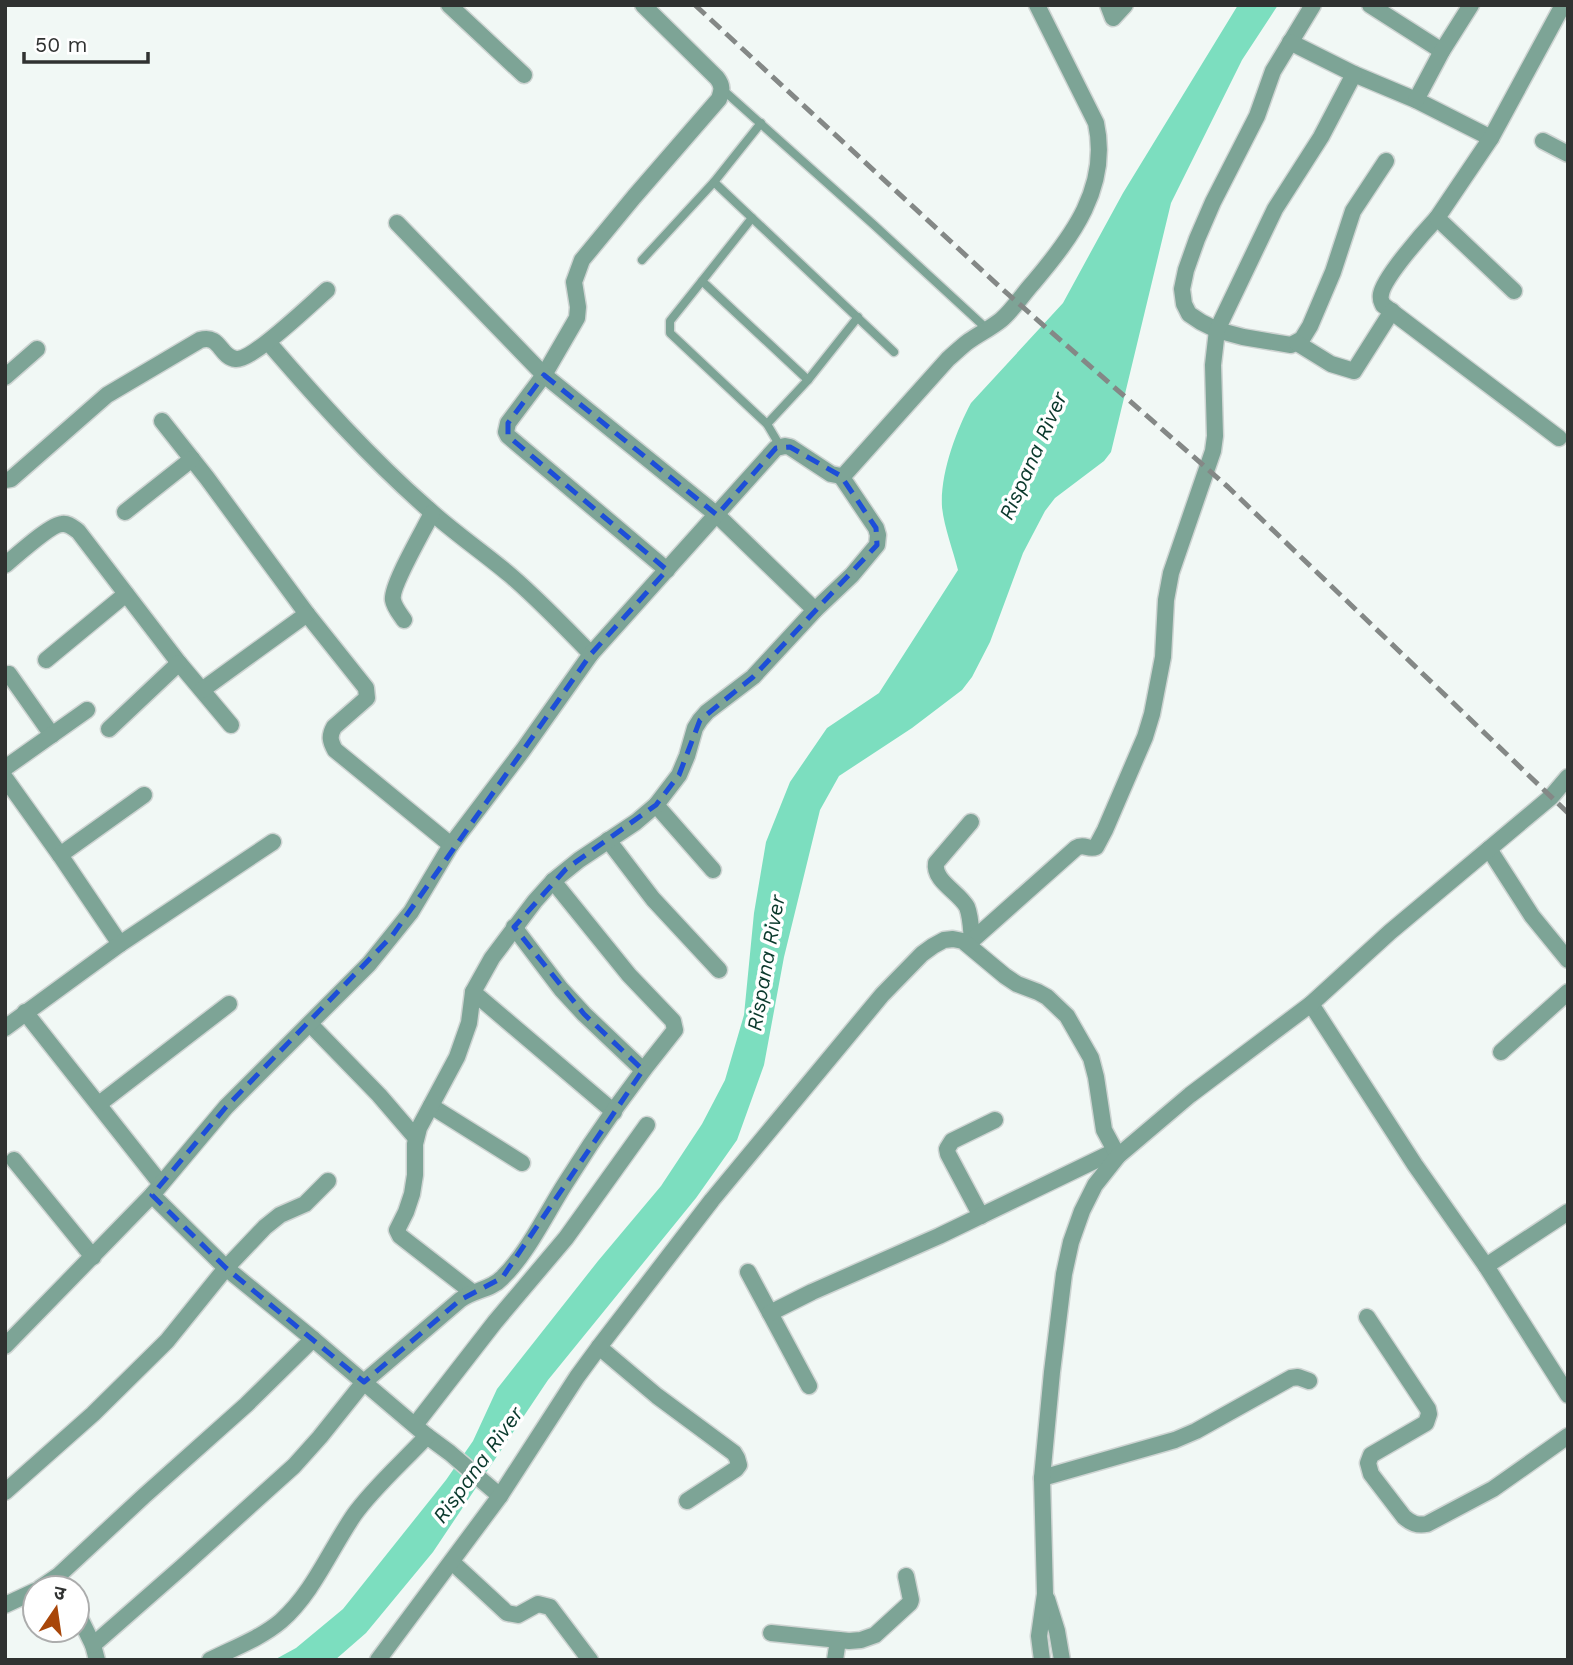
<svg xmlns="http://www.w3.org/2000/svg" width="1573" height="1665" font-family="'Work Sans','Noto Sans Devanagari',sans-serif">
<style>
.water{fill:#7cdebf}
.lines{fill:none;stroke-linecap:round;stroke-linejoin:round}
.service-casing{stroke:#ced4d2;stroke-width:11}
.minor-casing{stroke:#ced4d2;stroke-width:19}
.service{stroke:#7da496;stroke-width:8}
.minor{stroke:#7da496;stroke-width:16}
.rail{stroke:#848886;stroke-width:5;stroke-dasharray:14 7;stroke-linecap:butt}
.marked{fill:none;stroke:#1d4ed8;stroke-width:5;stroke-dasharray:14 9;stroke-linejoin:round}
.labels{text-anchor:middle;stroke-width:7;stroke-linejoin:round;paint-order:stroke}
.water-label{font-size:21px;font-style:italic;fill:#0a392c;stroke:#fff}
</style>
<rect width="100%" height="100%" fill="#f1f8f5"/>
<!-- water -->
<path class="water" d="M1238,5h40l-36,55 -71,143 -60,249 -7,9 -49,37 -10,13 -22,42 -33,89 -18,35 -10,13 -50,38 -73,48 -19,34 -36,147 -20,108 -27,75 -41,58 -148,182 -115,172 -67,81 -31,27h-61l22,-12 47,-39 103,-129 27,-39 24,-52 101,-128 63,-75 41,-62 23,-44 19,-65 10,-102 12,-71 24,-60 37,-54 52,-35 79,-123c-5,-20 -14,-43 -16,-63 -2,-33 14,-76 29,-104l92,-100 60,-110z"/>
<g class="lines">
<defs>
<g id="service">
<path d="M722,89l152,136 113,104"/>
<path d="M714,182l180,170"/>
<path d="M752,218l-50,63 106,99"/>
<path d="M642,260l72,-78 47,-59"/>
<path d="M702,281l-32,40v12l97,91 13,22"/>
<path d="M767,424l41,-44 50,-63"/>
</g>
<g id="minor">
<path d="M449,5l75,70"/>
<path d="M643,5l74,73c6,8 5,12 2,21l-85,98 -52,63 -8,22 4,25 -1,11 -33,57 -36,48 -2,9 2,4 159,134"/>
<path d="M1108,5l5,13 12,-13"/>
<path d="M1313,5l-40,66 -16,45 -44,86 -16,37 -11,31 -4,19 2,15 5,10 12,8 16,8 26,7 48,8 11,-6 8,-13 23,-54 20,-61 33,-50"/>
<path d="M1370,5l72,46"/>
<path d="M1290,42l64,32 62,26 75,38"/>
<path d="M1416,100l26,-49 29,-46"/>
<path d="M1543,141l25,13"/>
<path d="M1437,218c-13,14 -53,59 -56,76 -1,6 0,6 2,11l176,133"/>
<path d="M397,223l147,152 173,140 98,95"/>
<path d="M1514,291l-77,-73 54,-80 72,-133"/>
<path d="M268,342c50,58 101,115 159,166 26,24 56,44 83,67 29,25 55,52 81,79"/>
<path d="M1297,343l34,21 23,7 38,-60"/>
<path d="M5,377l32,-28"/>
<path d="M162,421l45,57 100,136 59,74 1,10 -33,29c-5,9 -4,14 1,23l116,95"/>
<path d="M5,480l6,-1 96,-84 93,-55c21,-6 19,17 36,19 16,2 76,-56 91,-69"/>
<path d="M125,512l67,-53"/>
<path d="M5,565c11,-9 46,-41 57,-41 7,-1 11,4 16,7l101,132 52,62"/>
<path d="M404,620c-4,-6 -10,-13 -11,-20 -3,-13 32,-72 39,-87"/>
<path d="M46,660l80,-66"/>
<path d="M9,674l43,61"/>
<path d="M202,690l105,-76"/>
<path d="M109,729l70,-66"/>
<path d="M5,768l82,-58"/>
<path d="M5,778l55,77 60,89"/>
<path d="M656,805l57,65"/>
<path d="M971,822l-35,41c-3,18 23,29 31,44 4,10 4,23 5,34"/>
<path d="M608,840l45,59 66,71"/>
<path d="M1489,849l43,67 36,44"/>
<path d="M60,855l84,-60"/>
<path d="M514,927l47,62 23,25 59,56"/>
<path d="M968,944l108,-96c8,-5 12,2 20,-1l9,-17 40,-93 7,-23 11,-57 3,-57 5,-27 42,-122 2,-15 -2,-71 4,-35 58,-121 46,-72 33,-63"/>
<path d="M473,992l141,120"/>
<path d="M1311,1004l104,161 71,101 82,129"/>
<path d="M25,1012l136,172"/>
<path d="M310,1024l69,71 37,43"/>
<path d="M5,1028l115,-84 153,-102"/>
<path d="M1501,1052l67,-60"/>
<path d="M99,1104l130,-100"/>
<path d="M431,1106l91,57"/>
<path d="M14,1160l79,97"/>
<path d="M152,1195l74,73 87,71"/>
<path d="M981,1216l-33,-62 -1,-5 5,-8 43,-21"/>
<path d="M1486,1266l82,-54"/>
<path d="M748,1272l61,114"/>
<path d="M472,1292l-72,-56 -3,-6 9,-18 6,-18 3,-19v-31l4,-16 38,-71 12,-34 4,-31 19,-34 43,-57 18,-20 26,-21 57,-38 20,-17 23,-30 8,-19 8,-28 5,-8 7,-8 46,-35 62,-67 37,-35 25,-30 1,-10 -2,-7 -35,-52"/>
<path d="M770,1313l42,-21 127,-56 176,-85"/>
<path d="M1367,1317l61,92 1,5 -3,9 -55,32 -3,8 3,11 33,43c7,6 13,9 23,7l66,-35 75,-53"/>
<path d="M5,1346l147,-151 74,-88 143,-143 42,-52 40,-67 72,-95 68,-96 185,-206 9,-2 5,1 41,27 10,2 4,-2 103,-115c7,-6 14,-13 21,-18 10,-7 22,-13 32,-21 12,-10 21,-25 32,-37 39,-46 77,-96 63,-160l-59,-118"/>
<path d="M599,1347l58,49 77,57 3,5 2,7 -3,4 -49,32"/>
<path d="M415,1425l80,-103 71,-84 81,-113"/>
<path d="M1042,1478l133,-38 21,-9 95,-53 7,-1 11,4"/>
<path d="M5,1492l88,-78 74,-73 59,-73 39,-41 15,-12 25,-11 23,-23"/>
<path d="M452,1562l55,51 11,2 20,-11 12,3 40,53"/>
<path d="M40,1588l19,-13 85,-79 102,-91 67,-66 114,97 23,17 50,43"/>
<path d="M1047,1599l10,32 5,29"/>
<path d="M5,1605l30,-14"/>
<path d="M77,1612l16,33 4,15"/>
<path d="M771,1633l78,8 12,-1 14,-5 35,-32 1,-3 -5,-24"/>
<path d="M93,1645l89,-78 112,-101 26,-29 44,-55 96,-82c13,-10 31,-10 42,-22 25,-24 44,-64 63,-94 33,-53 70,-105 110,-154l-2,-9 -44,-46 -76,-94"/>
<path d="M210,1660c24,-12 51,-22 71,-39 32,-28 49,-71 73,-106 19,-27 50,-54 73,-79"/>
<path d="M378,1660l122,-164 77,-119 22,-30 113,-147 170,-205 40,-41 11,-8 11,-6 9,-1 10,2 42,35 12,8 21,8 9,5 20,19 24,42 5,19 8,53 14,26"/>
<path d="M835,1660l3,-20"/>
<path d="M1042,1660l-3,-24 6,-42 -3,-116 10,-106 12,-98 7,-32 11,-31 13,-26 23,-29 72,-61 121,-91 79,-72 161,-135 17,-20"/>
</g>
</defs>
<!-- service casing -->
<use href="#service" class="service-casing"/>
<!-- minor casing -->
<use href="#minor" class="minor-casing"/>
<!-- service -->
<use href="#service" class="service"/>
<!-- minor -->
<use href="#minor" class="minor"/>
<!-- rail -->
<path class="rail" d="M695,5l306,283 227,199 340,326"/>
</g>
<!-- marked area -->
<path class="marked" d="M544,375l173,140 59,-67 14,-1 51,29 35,52 1,17 -124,132 -53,43 -21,55 -23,30 -90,64 -52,58 70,87 59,56 -141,208 -42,22 -96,82 -138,-114 -74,-73 74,-88 166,-171 199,-282 76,-84 -159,-134v-13z"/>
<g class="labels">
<!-- water labels -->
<g class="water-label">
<text transform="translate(1033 456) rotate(-66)" y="7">Rispana River</text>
<text transform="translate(766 963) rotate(-80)" y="7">Rispana River</text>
<text transform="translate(478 1465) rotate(-54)" y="7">Rispana River</text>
</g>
</g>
<!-- border -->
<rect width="1573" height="1665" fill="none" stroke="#303231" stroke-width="14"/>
<!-- north arrow -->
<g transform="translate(56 1609) rotate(13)"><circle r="33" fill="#ffffff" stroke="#acadad" stroke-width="2"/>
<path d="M0-5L12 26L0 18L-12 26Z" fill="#a84609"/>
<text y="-10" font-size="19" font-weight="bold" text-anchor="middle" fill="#303231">उ</text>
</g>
<!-- scale -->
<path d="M24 52v10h124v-10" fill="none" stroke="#303231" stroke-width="3.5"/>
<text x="35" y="52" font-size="21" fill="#303231" stroke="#ffffff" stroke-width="5" paint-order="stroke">50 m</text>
</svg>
